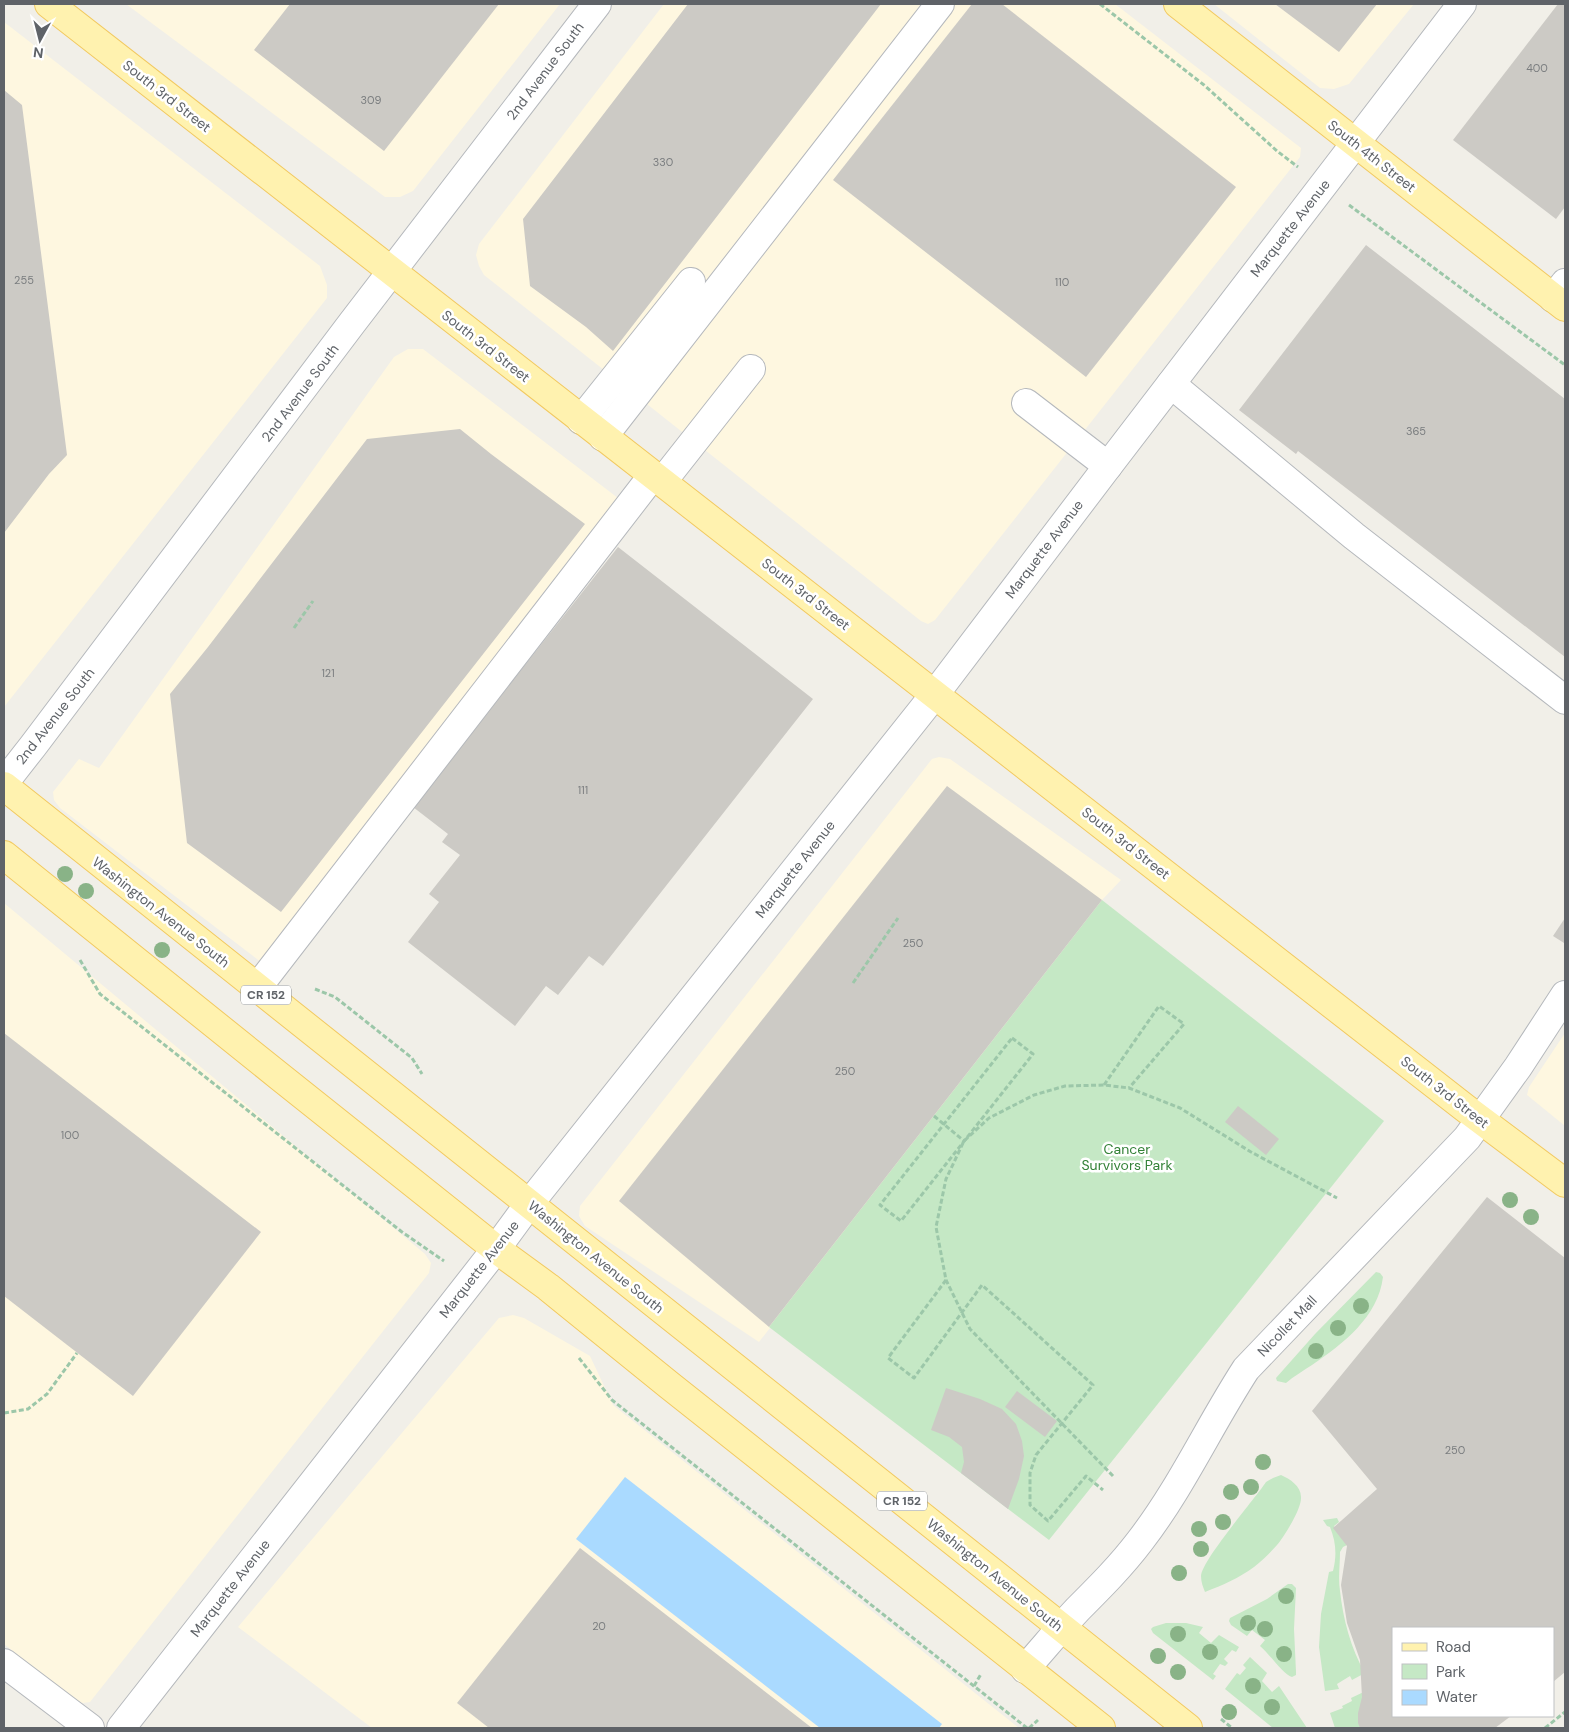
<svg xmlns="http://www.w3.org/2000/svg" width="1569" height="1732" font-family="'DM Sans',sans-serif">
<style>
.commercial{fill:#fef7e0}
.green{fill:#c5e8c5}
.water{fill:#aadaff}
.building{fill:#cccac5}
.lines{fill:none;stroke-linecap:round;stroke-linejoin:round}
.minor-casing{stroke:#b5b8bc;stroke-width:30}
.major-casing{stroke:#f2c960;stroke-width:30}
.path{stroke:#9cc7a9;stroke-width:3;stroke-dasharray:5 2.5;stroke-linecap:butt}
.minor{stroke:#fff;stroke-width:28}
.major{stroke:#fff2af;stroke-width:28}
.tree{fill:#89b387}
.labels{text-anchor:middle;stroke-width:5;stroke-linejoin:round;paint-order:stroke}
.number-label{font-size:11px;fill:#7a7d7f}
.shield{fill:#fff;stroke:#8f9295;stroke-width:1}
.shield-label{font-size:12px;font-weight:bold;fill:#5f6368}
.street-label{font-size:14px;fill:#5f6368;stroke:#fff}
.park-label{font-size:14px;fill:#348238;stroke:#fff}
</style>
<rect width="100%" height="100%" fill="#f1efe8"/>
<!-- commercial -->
<g class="commercial">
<path d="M126,4h434l-147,187 -13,6h-15z"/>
<path d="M664,4h451l186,144 -1,9 -365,463 -7,4 -7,-3 -437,-346 -5,-9 -3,-11 3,-11z"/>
<path d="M1214,4h200l-65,80 -15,5 -14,-1z"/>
<path d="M4,22l316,244 7,19v13l-323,409z"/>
<path d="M408,349h15l208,159 -361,461 -210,-161 -6,-8 -1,-8 26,-33 20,9 295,-411z"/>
<path d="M939,757l11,2 171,121 -19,20 -343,442 -174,-116 -6,-10 1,-10 352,-447z"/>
<path d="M4,903l421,351 6,9 -2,10 -339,429 -7,1 -8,-3 -71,-56z"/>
<path d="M1565,1033v93l-38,-31 2,-8z"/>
<path d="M513,1315l11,3 66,38 23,49 406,323h-647l-134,-101 261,-309z"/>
</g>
<!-- green -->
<g class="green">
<path d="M1102,900l282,221 -335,419 -280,-213z"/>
<path d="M1376,1272l4,1 3,4c-5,40 -40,67 -71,88 -9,6 -18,11 -26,18l-9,-2 -1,-3 39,-44z"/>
<path d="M1281,1475c9,4 20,11 20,22 1,11 -17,40 -24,48 -7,8 -15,16 -23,22 -15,11 -31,18 -49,25 -2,-5 -4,-10 -4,-16 1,-16 53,-76 65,-94l7,-4z"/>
<path d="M1337,1518l2,4 -5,4 13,19 -4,2 -3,5c0,13 -2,26 0,39 3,28 11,58 25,82l-13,7 -2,-4 -13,8 2,5 -14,2 -6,-44 2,-33 8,-42 4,-1c4,-16 3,-29 -3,-44l-3,-1 -4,-6z"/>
<path d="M1288,1584h4l4,4 -2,41 2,43v3l-4,2c-9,-2 -23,-24 -32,-31l5,-6 -13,-10 -5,6 -16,-11 -2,-4 1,-3 37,-19z"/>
<path d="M1166,1623h20l17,4 -4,6 12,10 8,-8 20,12 -3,5 -4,-2 -8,9 4,4 -3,3 -5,-2 -7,10 3,2 -3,4 -60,-47 -2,-4 2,-2z"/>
<path d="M1250,1657l17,16 -5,8 10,11 7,-6 28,42h-34l-48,-39 12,-16 3,2 6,-7 -3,-3z"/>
<path d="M1370,1689l17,32 1,7h-53l-5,-15 13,-5 -1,-2 10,-5 -1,-3z"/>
</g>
<!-- water -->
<path class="water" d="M625,1477l317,247 -3,4h-119l-244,-189z"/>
<!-- building -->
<g class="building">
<path d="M290,4h209l-115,147 -130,-101z"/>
<path d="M688,4h193l-268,347 -27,-24 -56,-41 -7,-67z"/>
<path d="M972,4h30l234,183 -150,190 -253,-197z"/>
<path d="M1275,4h102l-38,48z"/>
<path d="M1558,4h7v203l-9,12 -103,-79z"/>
<path d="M4,90l18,15 45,350 -18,19 -45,59z"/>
<path d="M1366,245l199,154v258l-267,-206 -2,3 -57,-44z"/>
<path d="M460,429l31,25 94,70 -304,388 -94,-69 -17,-149 38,-47 159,-208z"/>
<path d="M618,547l195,152 -210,267 -14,-10 -31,39 -12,-9 -31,40 -107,-84 31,-40 -10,-8 31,-39 -18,-13 6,-8 -35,-27z"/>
<path d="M947,786l155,114 -333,427 -150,-126z"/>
<path d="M1565,918v24l-1,1 -11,-7z"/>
<path d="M4,1033l257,199 -128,164 -129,-100z"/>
<path d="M1238,1106l41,33 -13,16 -41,-33z"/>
<path d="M1487,1197l78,61v414l-12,10v-54h-160v88h118l-16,12h-135l-2,-5v-10l4,-16 -2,-37 -13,-37 -6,-38 6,-39 -14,-18 44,-39 -65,-78z"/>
<path d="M946,1388l34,11 22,10 14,15 6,17 2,15 -5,23 -11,30 -47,-36 3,-11 -2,-15 -13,-10 -18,-7z"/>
<path d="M1017,1391l40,30 -12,16 -40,-30z"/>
<path d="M580,1548l232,180h-323l-32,-25z"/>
</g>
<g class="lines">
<defs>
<g id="minor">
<path d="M1553,298l12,-15"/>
<path d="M1171,384l183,152 211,164"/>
<path d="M1026,403l82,63"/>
<path d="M581,420l110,-138"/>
<path d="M603,437l337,-433"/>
<path d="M662,482l89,-113"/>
<path d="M4,783l29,-37 319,-423 245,-319"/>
<path d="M257,988l396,-513"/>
<path d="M4,1663l86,65"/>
<path d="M1025,1669c18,-20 35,-41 53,-60 22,-22 43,-43 62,-68 41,-53 69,-115 106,-172l221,-231 51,-71 47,-72"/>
<path d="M121,1728l375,-479 33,-45 406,-510 173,-228 354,-462"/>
</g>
<g id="major">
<path d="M49,4l1416,1104 100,75"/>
<path d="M1178,4l387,303"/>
<path d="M4,786l1184,942"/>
<path d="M4,855l275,221 217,173 52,38 121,98 432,343"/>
</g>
</defs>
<!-- minor casing -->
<use href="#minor" class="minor-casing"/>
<!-- major casing -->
<use href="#major" class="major-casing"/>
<!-- path -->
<g class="path">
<path d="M1100,4l104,81 73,66 21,16"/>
<path d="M1349,205l216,160"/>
<path d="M294,628l19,-27"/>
<path d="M80,960l20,34 302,238 42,29"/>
<path d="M853,983l45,-65"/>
<path d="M315,989l20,8 77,61 10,16"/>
<path d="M1012,1038l21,16 -132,167 -21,-16z"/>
<path d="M1104,1085l55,-79 25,18 -55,64"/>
<path d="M934,1116l30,25"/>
<path d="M946,1280l-58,78 26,20 68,-93 111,100 -57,70 -6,18v32l18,16 38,-45 17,14"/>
<path d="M579,1358l33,42 415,328"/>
<path d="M4,1413l24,-4 19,-15 30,-41"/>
<path d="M1113,1476l-143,-147 -24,-49 -10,-53 10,-48 18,-38 25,-23 45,-23 31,-9 39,-1 25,3 51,20 71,44 86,46"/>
<path d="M974,1686l7,-12"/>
<path d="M1221,1719l11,9"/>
<path d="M1029,1728l9,-8"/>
<path d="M1545,1728l20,-16"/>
</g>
<!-- minor -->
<use href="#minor" class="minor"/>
<!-- major -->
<use href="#major" class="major"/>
</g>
<!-- trees -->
<g class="tree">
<circle cx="65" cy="874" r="8"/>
<circle cx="86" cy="891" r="8"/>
<circle cx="162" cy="950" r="8"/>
<circle cx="1510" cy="1200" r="8"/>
<circle cx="1531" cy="1217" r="8"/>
<circle cx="1361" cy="1306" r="8"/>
<circle cx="1338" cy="1328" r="8"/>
<circle cx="1316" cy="1351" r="8"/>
<circle cx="1263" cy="1462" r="8"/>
<circle cx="1251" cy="1487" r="8"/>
<circle cx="1231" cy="1492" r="8"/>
<circle cx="1223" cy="1522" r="8"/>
<circle cx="1199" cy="1529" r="8"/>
<circle cx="1201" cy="1549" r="8"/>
<circle cx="1179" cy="1573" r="8"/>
<circle cx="1286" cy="1596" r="8"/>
<circle cx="1248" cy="1623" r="8"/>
<circle cx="1265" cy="1629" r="8"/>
<circle cx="1178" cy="1634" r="8"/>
<circle cx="1210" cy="1652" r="8"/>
<circle cx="1284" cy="1654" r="8"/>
<circle cx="1158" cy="1656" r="8"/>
<circle cx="1178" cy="1672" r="8"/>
<circle cx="1253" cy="1686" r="8"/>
<circle cx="1272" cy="1707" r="8"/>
<circle cx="1229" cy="1712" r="8"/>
</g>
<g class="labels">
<!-- number labels -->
<g class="number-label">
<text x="1537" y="72">400</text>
<text x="371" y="104">309</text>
<text x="663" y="166">330</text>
<text x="24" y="284">255</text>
<text x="1062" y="286">110</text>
<text x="1416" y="435">365</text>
<text x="328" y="677">121</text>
<text x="583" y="794">111</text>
<text x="913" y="947">250</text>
<text x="845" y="1075">250</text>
<text x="70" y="1139">100</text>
<text x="1455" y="1454">250</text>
<text x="599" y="1630">20</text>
</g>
<!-- shield labels -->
<g class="shield">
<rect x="241" y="985.5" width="50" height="19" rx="4"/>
<rect x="877" y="1491.5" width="50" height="19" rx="4"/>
</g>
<g class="shield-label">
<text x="266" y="999">CR 152</text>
<text x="902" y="1505">CR 152</text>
</g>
<!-- street labels -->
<g class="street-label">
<text transform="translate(545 71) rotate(-53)" y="5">2nd Avenue South</text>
<text transform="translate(167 96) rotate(38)" y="5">South 3rd Street</text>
<text transform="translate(1372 156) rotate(38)" y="5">South 4th Street</text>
<text transform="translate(1290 228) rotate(-52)" y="5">Marquette Avenue</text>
<text transform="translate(486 346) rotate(38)" y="5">South 3rd Street</text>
<text transform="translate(300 393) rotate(-53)" y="5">2nd Avenue South</text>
<text transform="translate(1044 549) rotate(-53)" y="5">Marquette Avenue</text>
<text transform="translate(806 594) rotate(38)" y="5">South 3rd Street</text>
<text transform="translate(55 716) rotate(-52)" y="5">2nd Avenue South</text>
<text transform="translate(1126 843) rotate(38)" y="5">South 3rd Street</text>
<text transform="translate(795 869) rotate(-52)" y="5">Marquette Avenue</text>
<text transform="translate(161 912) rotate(38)" y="5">Washington Avenue South</text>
<text transform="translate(1445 1092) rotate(38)" y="5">South 3rd Street</text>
<text transform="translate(596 1257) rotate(39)" y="5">Washington Avenue South</text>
<text transform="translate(479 1269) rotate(-52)" y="5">Marquette Avenue</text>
<text transform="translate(1287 1326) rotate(-46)" y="5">Nicollet Mall</text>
<text transform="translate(995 1575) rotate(39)" y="5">Washington Avenue South</text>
<text transform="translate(230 1588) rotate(-52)" y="5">Marquette Avenue</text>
</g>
<!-- park labels -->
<g class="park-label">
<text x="1127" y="1154">Cancer<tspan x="1127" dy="16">Survivors Park</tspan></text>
</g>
</g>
<!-- border -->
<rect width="1569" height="1732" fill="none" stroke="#5f6368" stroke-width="10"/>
<!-- legend -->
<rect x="1392" y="1627" width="162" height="90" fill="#ffffff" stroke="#bfc1c3"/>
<rect x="1402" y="1643" width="25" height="8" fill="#fff2af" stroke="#bfc1c3"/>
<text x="1436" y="1652" font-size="15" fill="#5f6368">Road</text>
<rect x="1402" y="1664" width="25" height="15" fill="#c5e8c5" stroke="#bfc1c3"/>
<text x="1436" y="1677" font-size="15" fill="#5f6368">Park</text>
<rect x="1402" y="1690" width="25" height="15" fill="#aadaff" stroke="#bfc1c3"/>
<text x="1436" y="1702" font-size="15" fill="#5f6368">Water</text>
<!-- north arrow -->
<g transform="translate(40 40) rotate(187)" stroke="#ffffff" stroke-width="4" paint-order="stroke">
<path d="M0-4L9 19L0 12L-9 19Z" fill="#5f6368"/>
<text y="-8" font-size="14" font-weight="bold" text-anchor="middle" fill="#5f6368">N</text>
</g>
</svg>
